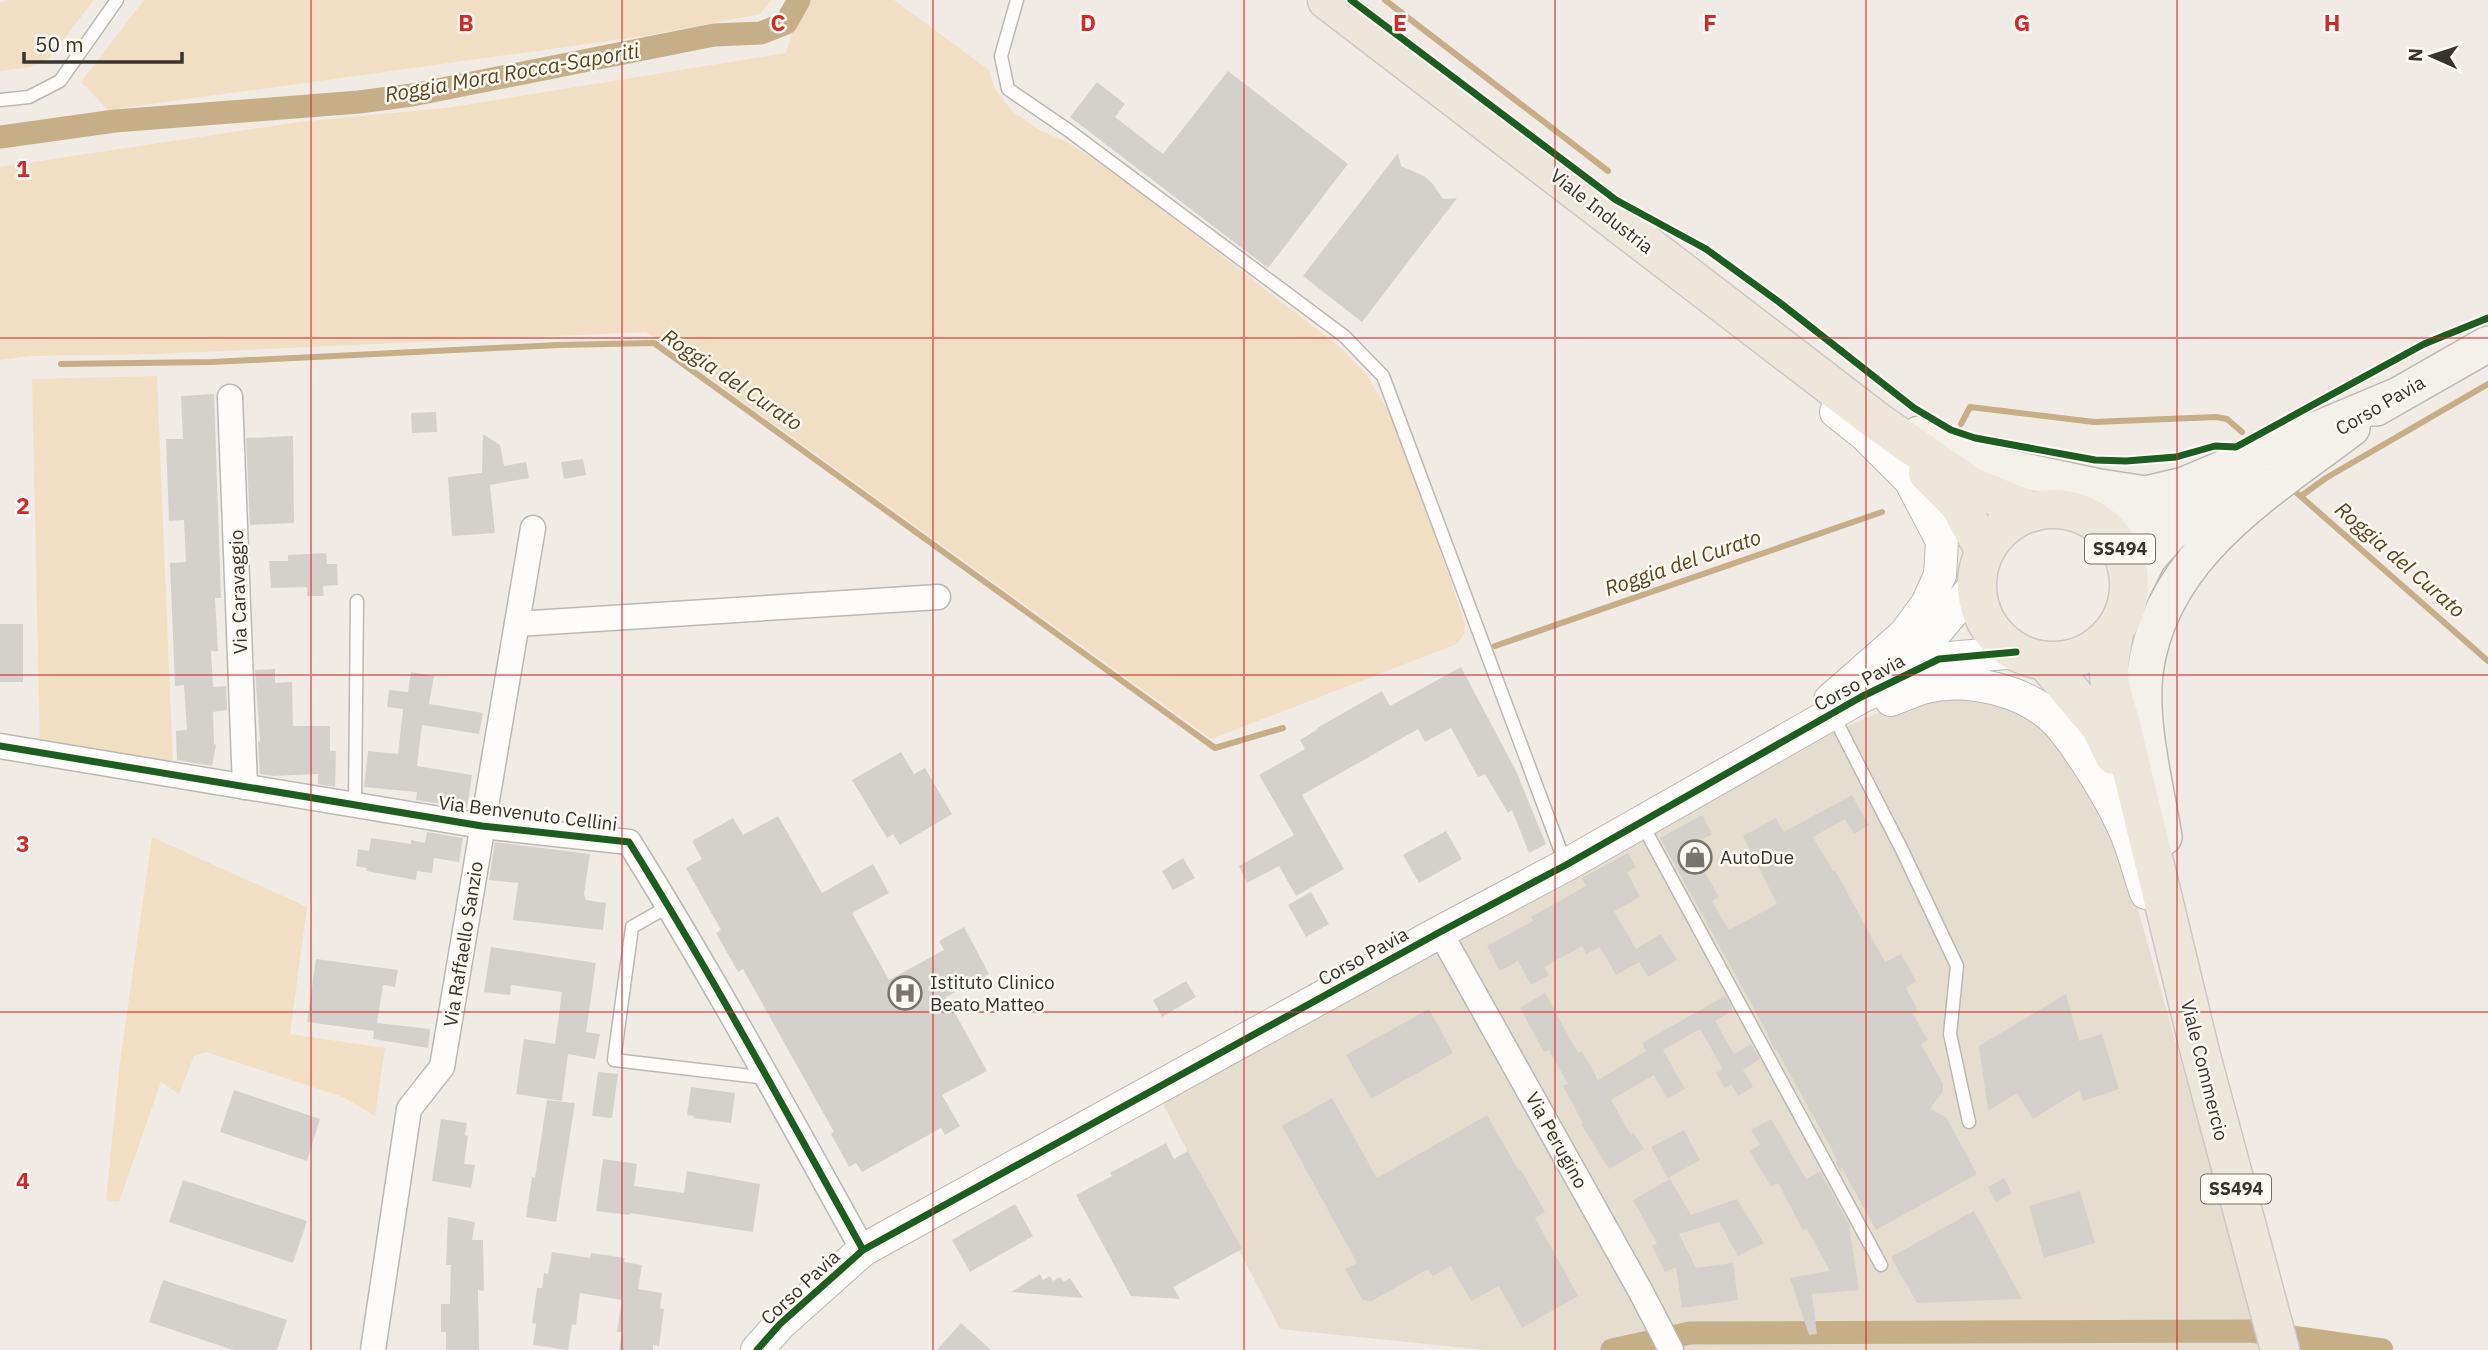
<svg xmlns="http://www.w3.org/2000/svg" width="2488" height="1350" font-family="'IBM Plex Sans',sans-serif">
<style>
.built{fill:#e6ddd1}
.green{fill:#f1dfc4}
.lines{fill:none;stroke-linecap:round;stroke-linejoin:round}
.stream{stroke:#c6ae86;stroke-width:6}
.canal{stroke:#c6ae86;stroke-width:23}
.building{fill:#d4d1cc}
.service-casing{stroke:#bbb8b4;stroke-width:15}
.minor-casing{stroke:#bbb8b4;stroke-width:27}
.tertiary-casing{stroke:#bbb8b4;stroke-width:34}
.secondary-casing{stroke:#bbb8b4;stroke-width:38}
.primary-casing{stroke:#cac7c4;stroke-width:41}
.service{stroke:#fdfcfb;stroke-width:12}
.minor{stroke:#fdfcfb;stroke-width:24}
.tertiary{stroke:#fdfcfb;stroke-width:32}
.secondary{stroke:#f4f1eb;stroke-width:35}
.primary{stroke:#ece6db;stroke-width:38}
.cycleway-casing{stroke:#fefaf3;stroke-width:11}
.cycleway{stroke:#1b5e20;stroke-width:7}
.grid{fill:none;stroke:#d62828;stroke-width:2;stroke-opacity:0.55}
.labels{text-anchor:middle;stroke-width:5;stroke-linejoin:round;paint-order:stroke}
.shield{fill:#fefaf3;stroke:#736f6a;stroke-width:2}
.shield-label{font-size:18px;font-weight:bold;fill:#37342f}
.street-label{font-size:19px;fill:#37342f;stroke:#fefaf3}
.poi-label{font-size:19px;fill:#37342f;stroke:#fefaf3;text-anchor:start}
.water-label{font-size:21px;font-style:italic;fill:#5c451a;stroke:#fefaf3}
.grid-label{font-size:23px;text-anchor:middle;font-weight:bold;fill:#d62828;stroke:#fefaf3;stroke-width:5;stroke-linejoin:round;paint-order:stroke}
</style>
<rect width="100%" height="100%" fill="#f0ebe5"/>
<!-- built -->
<path class="built" d="M1932,695l56,1 59,30 69,106 147,518h-778l-205,-21 -118,-227 657,-363 61,-27z"/>
<!-- green -->
<g class="green">
<path d="M8,0h86l-46,59 -17,8 -31,4v-68z"/>
<path d="M144,0h627l-11,14 -115,22 -537,74 -27,-28z"/>
<path d="M810,0h84l95,70 5,17 18,24 29,20 26,11 49,32 225,174 25,26 31,52 68,197 -1,11 -7,10 -246,95 -565,-407 -491,22 -125,2 -30,4v-193l299,-45 147,-14 340,-55 7,-23z"/>
<path d="M157,376l16,390 -133,-19 -8,-368z"/>
<path d="M152,837l155,70 -17,127 95,14 -10,68 -32,-19 -137,-45 -12,4 -15,38 -18,-12 -42,120 -13,-2 14,-138z"/>
</g>
<g class="lines">
<!-- stream -->
<g class="stream">
<path d="M1385,0l223,171"/>
<path d="M61,364l151,-2 346,-17 96,-2 561,405 68,-20"/>
<path d="M1961,424l9,-17 124,15 122,-5 11,2 15,13"/>
<path d="M2290,487l198,174"/>
<path d="M2301,496l25,-18 162,-94"/>
<path d="M1495,646l387,-134"/>
</g>
<!-- canal -->
<g class="canal">
<path d="M0,137l115,-16 244,-19 53,-7 302,-60 47,-2 25,-10 13,-23"/>
<path d="M1612,1350l78,-17 561,-2 131,19"/>
</g>
</g>
<!-- building -->
<g class="building">
<path d="M1228,71l120,93 -80,104 -198,-151 27,-35 28,22 -10,13 48,37z"/>
<path d="M1398,153l3,13 23,10 9,8 10,15 14,-1 -95,124 -59,-46z"/>
<path d="M214,394l7,204h-6l3,53h-7l2,36 13,-1 1,24 -14,2 1,32 2,1 -4,21 -35,-6 -1,-29 11,-1 -3,-45 -9,1 -5,-123 16,-1 -2,-42 -15,1 -3,-82h17l-2,-43z"/>
<path d="M436,412l1,20 -25,1 -1,-20z"/>
<path d="M483,434l17,11 4,21 22,-4 3,16 -39,7 5,48 -43,3 -4,-59 34,-4z"/>
<path d="M293,436l1,87 -44,2 -4,-87z"/>
<path d="M583,459l3,16 -22,4 -3,-17z"/>
<path d="M326,553l1,11h10l1,21 -15,1 1,10h-17v-9l-36,1 -2,-27h19v-6z"/>
<rect x="0" y="624" width="23" height="58"/>
<path d="M1461,667l55,104 30,73 -17,9 -17,-43 -4,3 -23,-39 -7,3 -27,-49 -26,14 -7,-13 -116,66 42,74 -48,27 -17,-30 -32,17 -8,-17 55,-31 -35,-60 46,-26 -5,-9 18,-11 -1,-1 65,-37 8,15z"/>
<path d="M275,669v14l17,-1 1,44h37v25h6l-1,36 -17,-3v-10l-45,2 -13,-2 -2,-32 2,-1 -5,-71z"/>
<path d="M411,672l23,4 -5,28 54,9 -4,21 -57,-9 -5,41 55,9 -5,33 -51,-8 1,-8 -53,-5 4,-36 30,3 5,-45 -16,-2 2,-17 19,2z"/>
<path d="M901,752l13,22 11,-6 27,46 -52,31 -7,-11 -6,4 -35,-58z"/>
<path d="M1852,795l17,30 -15,9 -9,-15 -32,18 20,34 2,-1 50,92 16,-8 15,27 -10,7 12,23 -5,3 15,26 -7,4 22,40v7l-13,18 16,8 31,57 -101,56 -35,-64 1,8 -6,-11 2,-2 -62,-112 -1,1 -8,-15 1,-1 -108,-196 42,-23 10,19 -22,12 29,51 -7,4 17,29 48,-26 -34,-68 33,-18 8,14z"/>
<path d="M778,816l44,77 51,-29 16,29 -37,20 37,67 55,-30 -5,-9 25,-14 25,47 -43,23 41,74 -45,24 18,31 -15,9 -4,-7 -79,44 -6,-9 -7,4 -18,-33 3,-2 -91,-163 -5,3 -22,-39 5,-3 -35,-62 16,-9 -10,-18 41,-23 10,17z"/>
<path d="M1446,831l16,28 -43,24 -16,-28z"/>
<path d="M427,832l36,6 -4,24 -25,-4 -2,15 -15,-2 -1,9 -50,-9 1,-3 -11,-2 2,-17 11,2 2,-13 40,6v-4l14,3z"/>
<path d="M495,842l95,12 -6,40 2,6 20,3 -3,27 -90,-10 5,-37 -29,-3z"/>
<path d="M1628,853l8,14 -9,5 13,25 -26,14 22,38 25,-15 16,26 -29,17 -9,-15 -23,13 -16,-28 -14,7 -4,-8 -38,21 5,8 -18,10 -13,-24 -18,10 -13,-25 46,-25 -2,-4 55,-31 -4,-8z"/>
<path d="M1183,858l12,20 -22,12 -11,-19z"/>
<path d="M1311,892l18,32 -23,13 -18,-32z"/>
<path d="M491,947l105,16 -10,69 14,2 -5,25 -27,-5 -6,47 -46,-7 8,-55 31,5 7,-52 -51,-7 -1,10 -26,-3z"/>
<path d="M316,959l82,11 -3,17 -12,-2 -6,38 53,6 -2,19 -55,-9 1,-8 -67,-9z"/>
<path d="M1186,981l10,16 -34,20 -9,-17z"/>
<path d="M1545,993l33,60 4,-2 16,29 48,-29 -4,-8 83,-47 8,14 -18,11 19,33 17,-10 9,15 -17,11 10,17 -15,9 -7,-12 -6,4 -9,-15 7,-4 -23,-40 -37,21 22,39 -18,10 -13,-24 -43,25 20,35 3,-2 10,16 -35,20 -28,-45 2,-1 -20,-37 5,-2 -19,-34 -5,2 -24,-44z"/>
<path d="M2066,994l13,47 23,-7 17,55 -36,12 -3,-11 -47,29 -16,-26 -29,18 -9,-65z"/>
<path d="M1429,1009l24,44 -82,46 -25,-44z"/>
<path d="M598,1072l20,2 -6,44 -20,-2z"/>
<path d="M691,1087l44,6 -4,30 -38,-5 1,-2 -7,-1z"/>
<path d="M234,1090l86,29 -13,42 -87,-29z"/>
<path d="M1332,1098l45,80 110,-63 32,56 2,-1 24,42 -10,6 43,78 -56,32 -23,-42 -28,15 -20,-35 -18,10 -5,-7 -58,33 -8,-3 -17,-30 12,-6 -75,-137z"/>
<path d="M547,1100l28,3 -19,119 -30,-5 6,-40 3,1z"/>
<path d="M441,1119l26,4 -2,12 3,1 -4,28 11,1 -4,23 -39,-7z"/>
<path d="M1771,1119l35,60 14,-8 29,54 10,65 -47,4 5,40 -8,1 -19,-57 40,-7 -23,-42 -4,1 -25,-47 -7,4 -21,-36 10,-6 -9,-15z"/>
<path d="M1684,1130l16,30 -32,18 -17,-31z"/>
<path d="M1166,1143l8,16 14,-8 54,98 -69,38 7,12 -49,-3 -55,-101 36,-19 -2,-3z"/>
<path d="M603,1159l34,5 -3,22 50,7 3,-22 73,13 -7,48 -123,-19 -1,2 -33,-4z"/>
<path d="M2004,1178l8,15 -16,9 -8,-15z"/>
<path d="M1670,1179l21,36 46,-16 27,44 -26,13 -19,-34 -40,12 17,34 37,-5 5,37 -56,8 -6,-41 -11,5 -13,-26 5,-3 -24,-43z"/>
<path d="M183,1180l124,41 -14,42 -124,-41z"/>
<path d="M2080,1191l15,52 -51,15 -15,-52z"/>
<path d="M1015,1204l18,32 -63,36 -18,-32z"/>
<path d="M1974,1211l48,88 -105,4 -26,-46z"/>
<path d="M448,1217l27,5 -3,18h11l1,51 -6,-1 1,60h-33v-18h-5v-28h9l1,-39h-5z"/>
<path d="M552,1252l38,6 1,-5 34,5 -1,4 18,3 -4,24 24,4 -2,15 4,1 -5,37 -6,-1v5h-34l3,-18h-5l5,-32 -42,-7 -4,32 -4,-1 -4,26 -35,-5 3,-21 -4,-1 5,-35h5l2,-15 4,1z"/>
<path d="M1040,1274l3,6 7,-4 3,5 7,-4 4,5 6,-4 13,20 -72,-6z"/>
<path d="M163,1280l124,40 -10,30h-44l-84,-28z"/>
<path d="M961,1323l30,27h-54z"/>
</g>
<g class="lines">
<defs>
<g id="service">
<path d="M1017,0l-16,56 7,33 60,41 276,206 39,40 183,489"/>
<path d="M0,100l29,-3 31,-16 57,-81"/>
<path d="M1832,713l70,137 55,116 -7,68 19,88"/>
<path d="M355,805l2,-204"/>
<path d="M1642,824l239,441"/>
<path d="M669,906l-37,21 -18,133 153,18"/>
</g>
<g id="minor">
<path d="M230,397l15,390"/>
<path d="M517,624l421,-27"/>
<path d="M0,746l482,80 147,16c83,133 158,271 234,408"/>
<path d="M1440,932l201,360 30,58"/>
<path d="M373,1350l36,-241 33,-42 91,-539"/>
</g>
<g id="tertiary">
<path d="M1897,666l33,-27 48,-57"/>
<path d="M1830,700l75,-66 22,-30 13,-29 2,-34 -32,-61 -45,-45 -29,-23"/>
<path d="M1891,700c11,-4 23,-10 35,-13 42,-10 100,3 131,35 20,22 51,72 64,100 11,21 17,48 25,71"/>
<path d="M757,1350l23,-26 83,-74 577,-318 126,-67 295,-168 78,-38 77,-7"/>
</g>
<g id="secondary">
<path d="M2376,408l112,-64"/>
<path d="M1919,434l26,16 32,11 123,26 46,7 38,-9 210,-88"/>
<path d="M2077,513c40,6 67,9 105,-8"/>
<path d="M2129,597l19,-38 23,-26 81,-53"/>
<path d="M2164,837c-8,-50 -25,-114 -19,-164 15,-118 120,-179 207,-245"/>
</g>
<g id="primary">
<path d="M1327,0l551,422 92,64 63,26"/>
<path d="M1928,473l31,31 26,47"/>
<circle cx="2053" cy="585" r="76"/>
<path d="M2114,633c-7,37 -8,47 5,84l81,335 80,298"/>
<path d="M2045,661l55,65 14,29"/>
</g>
</defs>
<!-- service casing -->
<use href="#service" class="service-casing"/>
<!-- minor casing -->
<use href="#minor" class="minor-casing"/>
<!-- tertiary casing -->
<use href="#tertiary" class="tertiary-casing"/>
<!-- secondary casing -->
<use href="#secondary" class="secondary-casing"/>
<!-- primary casing -->
<use href="#primary" class="primary-casing"/>
<!-- service -->
<use href="#service" class="service"/>
<!-- minor -->
<use href="#minor" class="minor"/>
<!-- tertiary -->
<use href="#tertiary" class="tertiary"/>
<!-- secondary -->
<use href="#secondary" class="secondary"/>
<!-- primary -->
<use href="#primary" class="primary"/>
<defs>
<g id="cycleway">
<path d="M1351,0l265,200 90,49 73,53 135,106 37,22 24,8 120,22 31,1 50,-4 39,-11 21,1 188,-103 64,-26"/>
<path d="M0,746l482,80 147,16c83,133 158,271 234,408"/>
<path d="M757,1350l23,-26 83,-74 577,-318 126,-67 295,-168 78,-38 77,-7"/>
</g>
</defs>
<!-- cycleway casing -->
<use href="#cycleway" class="cycleway-casing"/>
<!-- cycleway -->
<use href="#cycleway" class="cycleway"/>
</g>
<!-- grid -->
<path class="grid" d="M311,0v1350M622,0v1350M933,0v1350M1244,0v1350M1555,0v1350M1866,0v1350M2177,0v1350M0,338h2488M0,675h2488M0,1012h2488"/>
<!-- icons -->
<defs>
<symbol id="shop-ring" viewBox="-11 -11 22 22"><circle r="9.5" fill="#fefaf3" stroke="#78746f" stroke-width="1.5"/><path d="M-5-2.5h2.3a2.7 3.5 0 0 1 5.4 0H5L5.5 6h-11ZM-1.5-2.5h3a1.5 2.3 0 0 0-3 0Z" fill="#78746f"/></symbol>
<symbol id="hospital-ring" viewBox="-11 -11 22 22"><circle r="9.5" fill="#fefaf3" stroke="#78746f" stroke-width="1.5"/><path d="M-5-5h3v3.5h4V-5h3V5h-3V1.5h-4V5h-3Z" fill="#78746f"/></symbol>
</defs>
<g fill-rule="evenodd">
<use href="#shop-ring" x="1676" y="838" width="38" height="38"/>
<use href="#hospital-ring" x="886" y="974" width="38" height="38"/>
</g>
<g class="labels">
<!-- shield labels -->
<g class="shield">
<rect x="2085" y="534.5" width="70" height="29" rx="5"/>
<rect x="2201" y="1174.5" width="70" height="29" rx="5"/>
</g>
<g class="shield-label">
<text x="2120" y="555">SS494</text>
<text x="2236" y="1195">SS494</text>
</g>
<!-- street labels -->
<g class="street-label">
<text transform="translate(1602 211) rotate(38)" y="7">Viale Industria</text>
<text transform="translate(2380 405) rotate(-30)" y="7">Corso Pavia</text>
<text transform="translate(238 592) rotate(-92)" y="7">Via Caravaggio</text>
<text transform="translate(1859 682) rotate(-28)" y="7">Corso Pavia</text>
<text transform="translate(528 813) rotate(7)" y="7">Via Benvenuto Cellini</text>
<text transform="translate(463 944) rotate(-81)" y="7">Via Raffaello Sanzio</text>
<text transform="translate(1363 956) rotate(-29)" y="7">Corso Pavia</text>
<text transform="translate(2205 1070) rotate(76)" y="7">Viale Commercio</text>
<text transform="translate(1557 1140) rotate(61)" y="7">Via Perugino</text>
<text transform="translate(800 1287) rotate(-43)" y="7">Corso Pavia</text>
</g>
<!-- poi labels -->
<g class="poi-label">
<text x="1720" y="864">AutoDue</text>
<text x="930" y="989">Istituto Clinico<tspan x="930" dy="22">Beato Matteo</tspan></text>
</g>
<!-- water labels -->
<g class="water-label">
<text transform="translate(512 73) rotate(-10)" y="7">Roggia Mora Rocca-Saporiti</text>
<text transform="translate(732 380) rotate(34)" y="7">Roggia del Curato</text>
<text transform="translate(2400 560) rotate(41)" y="7">Roggia del Curato</text>
<text transform="translate(1683 563) rotate(-19)" y="7">Roggia del Curato</text>
</g>
</g>
<g class="grid-label">
<text x="466" y="31">B</text>
<text x="778" y="31">C</text>
<text x="1088" y="31">D</text>
<text x="1400" y="31">E</text>
<text x="1710" y="31">F</text>
<text x="2022" y="31">G</text>
<text x="2332" y="31">H</text>
<text x="23" y="177">1</text>
<text x="23" y="514">2</text>
<text x="23" y="852">3</text>
<text x="23" y="1189">4</text>
</g>
<!-- north arrow -->
<g transform="translate(2432 56) rotate(273)" stroke="#fefaf3" stroke-width="5" paint-order="stroke">
<path d="M0-5L12 26L0 18L-12 26Z" fill="#37342f"/>
<text y="-10" font-size="19" font-weight="bold" text-anchor="middle" fill="#37342f">N</text>
</g>
<!-- scale -->
<path d="M24 52v10h158v-10" fill="none" stroke="#37342f" stroke-width="3.5"/>
<text x="35" y="52" font-size="21" fill="#37342f" stroke="#fefaf3" stroke-width="5" paint-order="stroke">50 m</text>
</svg>
